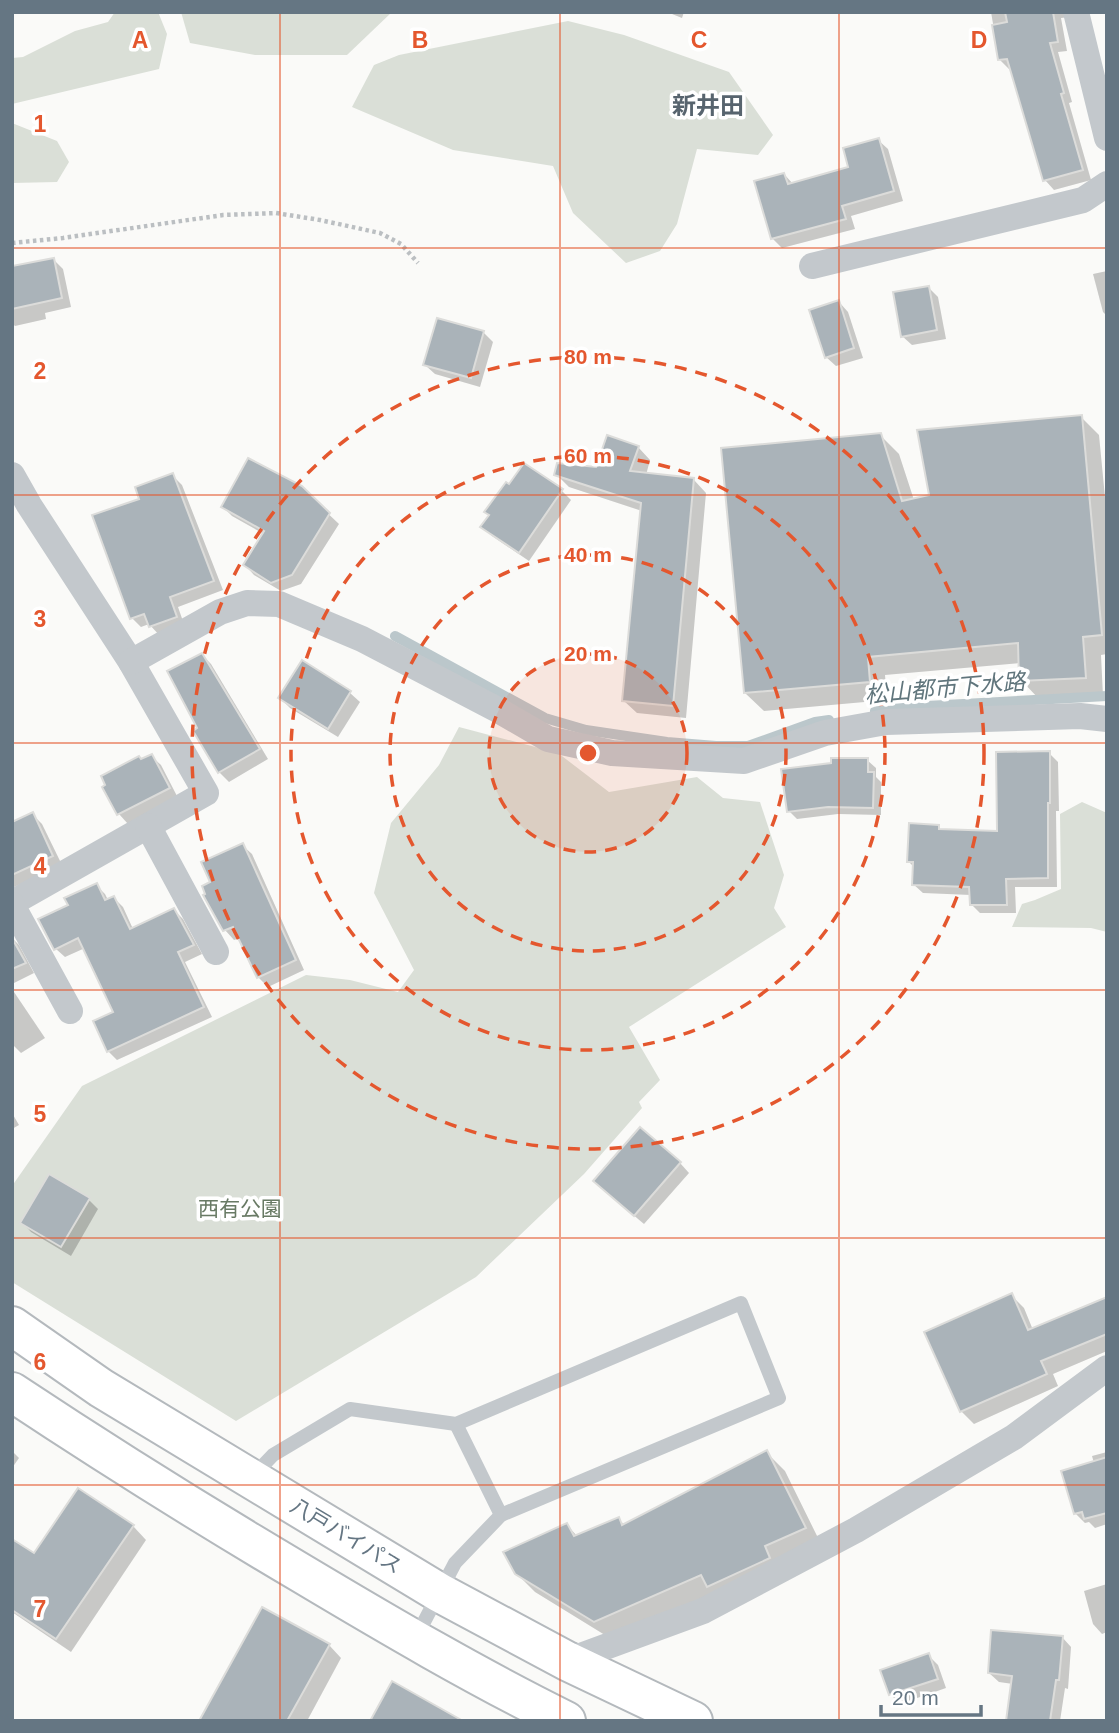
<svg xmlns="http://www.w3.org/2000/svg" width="1119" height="1733" font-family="Helvetica,'Noto Sans JP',sans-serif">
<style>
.green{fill:#dadfd7}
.shadow{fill:#0003}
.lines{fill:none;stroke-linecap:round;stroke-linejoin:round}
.stream{stroke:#bbc7cb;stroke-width:10}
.building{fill:#aab3b9;stroke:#dcdcda;stroke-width:2}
.trunk-casing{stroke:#b4b9bd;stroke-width:42}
.path{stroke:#bbbfc2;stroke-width:4.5;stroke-dasharray:3.5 3.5;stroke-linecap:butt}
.service{stroke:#c3c8cc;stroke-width:14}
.minor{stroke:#c3c8cc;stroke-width:26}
.trunk{stroke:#fff;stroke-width:38}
.grid{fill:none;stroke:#e4572e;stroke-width:2;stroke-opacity:0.55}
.ring{fill:none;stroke:#e4572e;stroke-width:3.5;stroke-dasharray:12 9}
.labels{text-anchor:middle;stroke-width:7;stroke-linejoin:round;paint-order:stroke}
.park-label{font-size:21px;fill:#687a64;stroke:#fff}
.street-label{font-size:21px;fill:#657683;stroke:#fff}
.water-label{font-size:23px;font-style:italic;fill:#60757c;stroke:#fff}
.quarter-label{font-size:24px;font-weight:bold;fill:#57646e;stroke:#fff}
.grid-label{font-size:23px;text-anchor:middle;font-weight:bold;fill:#e4572e;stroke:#fff;stroke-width:7;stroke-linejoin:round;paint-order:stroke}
.centre{fill:#e4572e;stroke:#fff;stroke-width:3.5}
.ring-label{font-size:21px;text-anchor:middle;font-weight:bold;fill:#e4572e;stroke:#fff;stroke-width:7;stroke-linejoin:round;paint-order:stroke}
</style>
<rect width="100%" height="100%" fill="#fafaf8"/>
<!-- green -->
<g class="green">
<path d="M115,12h43l9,22 -8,35 -147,35v-46l11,-1 52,-26 33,-9z"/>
<path d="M181,12h211l-45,43h-92l-65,-12z"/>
<path d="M568,21l56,14 105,37 44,63 -15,20 -61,-6 -20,75 -17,27 -34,12 -53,-50 -20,-47 -100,-16 -101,-43 22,-42 25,-10z"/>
<path d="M12,123l45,18 12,21 -12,20 -45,1z"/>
<path d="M459,727l99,26 51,39 88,-15 26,21 37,4 24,73 -10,33 12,19 -157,100 31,53 -21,22 3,6 -58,66 -108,103 -240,144 -224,-139v-96l70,-100 224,-111 44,5 48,12 16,-22 -40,-77 17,-70 48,-58z"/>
<path d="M1082,802l25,11v119l-16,-4 -79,-1 10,-23 13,-4 26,-11 -1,-75z"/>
</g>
<!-- shadow -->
<g class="shadow">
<path d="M667,12h17l-2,6z"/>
<path d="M991,12h82l-3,5 -9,1 6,33 -9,1 14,50 -3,1 22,77 -37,10 -9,-10 -33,-112 -3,1 -10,-10z"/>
<path d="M878,140l10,9 15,52 -52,15 4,13 -73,19 -10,-10 12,-64 9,10 57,-16z"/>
<path d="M54,260l9,9 8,38 -26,6 1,6 -31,7 -3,-3v-55z"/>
<path d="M1107,271v45l-4,-4 -10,-38z"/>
<path d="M929,288l9,9 8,42 -34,6 -10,-9z"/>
<path d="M839,302l9,10 15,46 -27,8 -10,-9z"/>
<path d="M483,332l10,10 -13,45 -45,-13 -10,-9z"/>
<path d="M1081,417l18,18 8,83v136l-6,1 2,41 -64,3 -18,-19 -1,-17 -135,12 2,25 -123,11 -19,-18 135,-258 19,19 15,46 17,-4z"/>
<path d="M638,447l12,13 -4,15 48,5 12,13 -20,225 -49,-5 -13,-12 18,-190 -73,-24 -13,-13 41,-5z"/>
<path d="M172,475l10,10 41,105 -45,17 7,20 -25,9 -11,-12 -8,3 -9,-9 10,-118z"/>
<path d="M301,488l38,36 -38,60 -20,7 -27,-16 -9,-10 19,-31 -32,-18 -9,-9z"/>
<path d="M562,491l9,9 -42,61 -37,-25 -9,-10z"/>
<path d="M202,655l9,9 57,95 -39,23 -10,-10z"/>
<path d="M302,663l48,30 10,9 -22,35 -48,-29 -10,-10z"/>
<path d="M1049,753l9,9 1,49h-3l1,76h-42l1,26h-36l-9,-9v-9l-48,-2 -10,-9 1,-17 -5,-5 29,-35 4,4 56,2z"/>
<path d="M151,756l10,9 17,33 -50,26 -9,-10 -15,-27 37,-26z"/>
<path d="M867,760l9,8v9l5,5v33l-43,-1 -41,5 -8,-8z"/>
<path d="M33,815l9,9 20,41 -50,23v-64z"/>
<path d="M242,845l10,9 52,116 -36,17 -10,-10 -18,-39 -6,2 -9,-10 -12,-47z"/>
<path d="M96,885l9,9 3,6 6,-2 9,9 10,22 41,-19 9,9 19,35 -17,8 27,55 -95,43 -9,-9 8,-39 -31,-64 -20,9 -9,-8 14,-43z"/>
<path d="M12,938l7,7 15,28 -22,11z"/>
<path d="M12,989l33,49 -24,15 -9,-9z"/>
<path d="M12,1113l7,12 -7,4z"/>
<path d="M680,1163l9,10 -45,51 -39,-33z"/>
<path d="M89,1200l9,9 -27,47 -40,-24 -9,-10z"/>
<path d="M1011,1295l13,13 9,22 74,-31v52l-54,23 5,12 -84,38 -13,-13z"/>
<path d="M12,1451l7,7 -7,10z"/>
<path d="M1107,1452v72l-12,4 -6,-6 -4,1 -10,-10 19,-50 -2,-7z"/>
<path d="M767,1453l18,18 37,75 -209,94 -78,-48 -19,-19 51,-48 11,12 40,-18 7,6z"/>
<path d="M133,1526l13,14 -75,112 -59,-40v-24l23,-33z"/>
<path d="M1107,1584v48l-5,2 -9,-10 -9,-33z"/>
<path d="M1062,1637l9,10 -3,42 -3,-1 -5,33h-52l5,-37 -14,-2 -10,-9z"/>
<path d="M329,1645l12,13 -34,63h-106z"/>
<path d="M928,1655l10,10 8,23 -46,16 -10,-10z"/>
</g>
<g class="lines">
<!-- stream -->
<g class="stream">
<path d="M395,636l150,82 41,12 81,12 49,4h32l67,-24 14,-2"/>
<path d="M875,711l15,-3 217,-12"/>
</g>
</g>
<!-- building -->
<g class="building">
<path d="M1005,12h48l5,30 -8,1 14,50 -3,1 22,76 -40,11 -36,-122 -9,1 -6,-35 15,-3z"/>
<path d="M879,138l15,53 -52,15 4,13 -75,20 -17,-58 30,-8 4,11 60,-17 -5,-19z"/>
<path d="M54,258l8,40 -50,11v-43z"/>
<path d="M929,286l8,44 -36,7 -8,-45z"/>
<path d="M839,300l15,48 -29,10 -16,-48z"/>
<path d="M437,318l47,13 -13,47 -48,-13z"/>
<path d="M1082,415l20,220 -19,2 3,41 -67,3 -1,-38 -150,14 2,25 -126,11 -23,-245 160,-15 21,68 27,-6 -12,-65z"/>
<path d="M607,435l32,11 -9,25 64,7 -21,228 -51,-5 19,-198 -87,-28 3,-12 39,4z"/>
<path d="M248,458l54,28 28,27 -38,62 -21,8 -28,-18 21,-34 -43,-24z"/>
<path d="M524,463l39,26 -44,64 -39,-26 9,-12 -5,-3 22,-30 3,2z"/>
<path d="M173,473l41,108 -44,16 7,20 -28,10 -5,-13 -14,5 -38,-104 47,-16 -4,-12z"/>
<path d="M202,653l58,96 -42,24 -25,-42 4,-3 -30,-57z"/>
<path d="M302,660l49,31 -23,38 -50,-31z"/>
<path d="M1050,751v52h-2v75l-42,1 1,26h-37l-1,-18 -57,-2 1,-23h-6l2,-39 30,2v4l58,2 -1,-79z"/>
<path d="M152,754l18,34 -53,27 -15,-28 3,-2 -4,-9 38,-20 2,3z"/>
<path d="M831,758h37v14h6l-1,36 -45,-1 -41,5 -6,-43 50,-6z"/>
<path d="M33,812l20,44 -41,19v-53z"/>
<path d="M243,843l53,117 -39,18 -24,-51 -10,4 -20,-36 2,-1 -3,-8 8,-4 -9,-20z"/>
<path d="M97,883l8,17 9,-4 16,33 44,-21 20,37 -16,7 26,55 -97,45 -14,-31 20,-9 -35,-74 -24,12 -16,-31 30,-14 -4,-7z"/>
<path d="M12,938l14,25 -14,6z"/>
<path d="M640,1127l41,35 -47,54 -41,-35z"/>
<path d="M49,1174l41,24 -29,49 -41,-24z"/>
<path d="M1012,1293l16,37 79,-33v37l-66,27 6,13 -87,38 -36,-80z"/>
<path d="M767,1450l39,78 -41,18 5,12 -63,29 -6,-12 -107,47 -79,-48 -12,-22 64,-29 7,13 45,-19 3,8z"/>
<path d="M1107,1457v56l-23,6 -2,-7 -8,2 -13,-43z"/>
<path d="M78,1488l56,37 -78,114 -44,-29v-71l22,14z"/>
<path d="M262,1607l68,37 -43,77h-88z"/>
<path d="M991,1630l72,6 -4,44h-3l-6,41h-44l6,-45 -24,-3z"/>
<path d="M929,1653l9,26 -49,16 -9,-25z"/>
<path d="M392,1681l71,40h-93z"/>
</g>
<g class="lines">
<defs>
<g id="trunk">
<path d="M12,1326l89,62 339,205 127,68 126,60"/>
<path d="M12,1392c95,63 191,123 289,181 87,52 174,103 265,148"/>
</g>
</defs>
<!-- trunk casing -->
<use href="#trunk" class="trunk-casing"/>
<!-- path -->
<path class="path" d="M12,243l51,-5 160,-23 53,-2 44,7 60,13 21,11 17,19"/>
<!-- service -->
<g class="service">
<path d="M456,1424l45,91"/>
<path d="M252,1477l21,-22 77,-46 106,15 285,-121 38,95 -278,117 -46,48 -40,76"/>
</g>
<!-- minor -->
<g class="minor">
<path d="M1076,12l31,126"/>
<path d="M812,266l271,-66 24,-16"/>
<path d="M12,475l17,30 102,157 75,131 -194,110"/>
<path d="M131,662l89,-50 27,-9 32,1 83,35 136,71 50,29 64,14 132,8 81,-28 61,-11 194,-6 27,3"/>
<path d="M148,826l68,126"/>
<path d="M12,905l58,106"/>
<path d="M567,1661l136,-50 153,-81 158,-93 93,-69"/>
</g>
<!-- trunk -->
<use href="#trunk" class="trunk"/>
</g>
<!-- grid -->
<path class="grid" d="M280,12v1709M560,12v1709M839,12v1709M12,248h1095M12,495h1095M12,743h1095M12,990h1095M12,1238h1095M12,1485h1095"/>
<!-- distance rings -->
<circle cx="588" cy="753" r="99" fill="#e4572e" fill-opacity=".12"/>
<g class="ring">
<circle cx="588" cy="753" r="99"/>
<circle cx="588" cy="753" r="198"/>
<circle cx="588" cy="753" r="297"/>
<circle cx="588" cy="753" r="396"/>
</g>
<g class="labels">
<!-- park labels -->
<g class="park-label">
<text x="240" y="1216">西有公園</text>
</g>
<!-- street labels -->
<g class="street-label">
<text transform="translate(346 1536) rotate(31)" y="7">八戸バイパス</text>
</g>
<!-- water labels -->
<g class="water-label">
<text transform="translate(945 688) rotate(-5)" y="8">松山都市下水路</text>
</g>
<!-- quarter labels -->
<g class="quarter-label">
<text x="708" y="114">新井田</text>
</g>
</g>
<g class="grid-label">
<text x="140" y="48">A</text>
<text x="420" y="48">B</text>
<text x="699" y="48">C</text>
<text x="979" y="48">D</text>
<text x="40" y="132">1</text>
<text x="40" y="379">2</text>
<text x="40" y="627">3</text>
<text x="40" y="874">4</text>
<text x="40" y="1122">5</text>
<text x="40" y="1370">6</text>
<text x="40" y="1617">7</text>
</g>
<circle cx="588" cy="753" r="10" class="centre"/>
<g class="ring-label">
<text x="588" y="364">80 m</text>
<text x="588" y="463">60 m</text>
<text x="588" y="562">40 m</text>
<text x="588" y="661">20 m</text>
</g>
<!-- border -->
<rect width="1119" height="1733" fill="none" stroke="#657683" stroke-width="28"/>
<!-- scale -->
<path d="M881 1705v10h100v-10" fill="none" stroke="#657683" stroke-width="3.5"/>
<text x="892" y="1705" font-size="21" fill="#657683" stroke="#ffffff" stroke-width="5" paint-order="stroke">20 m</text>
</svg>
